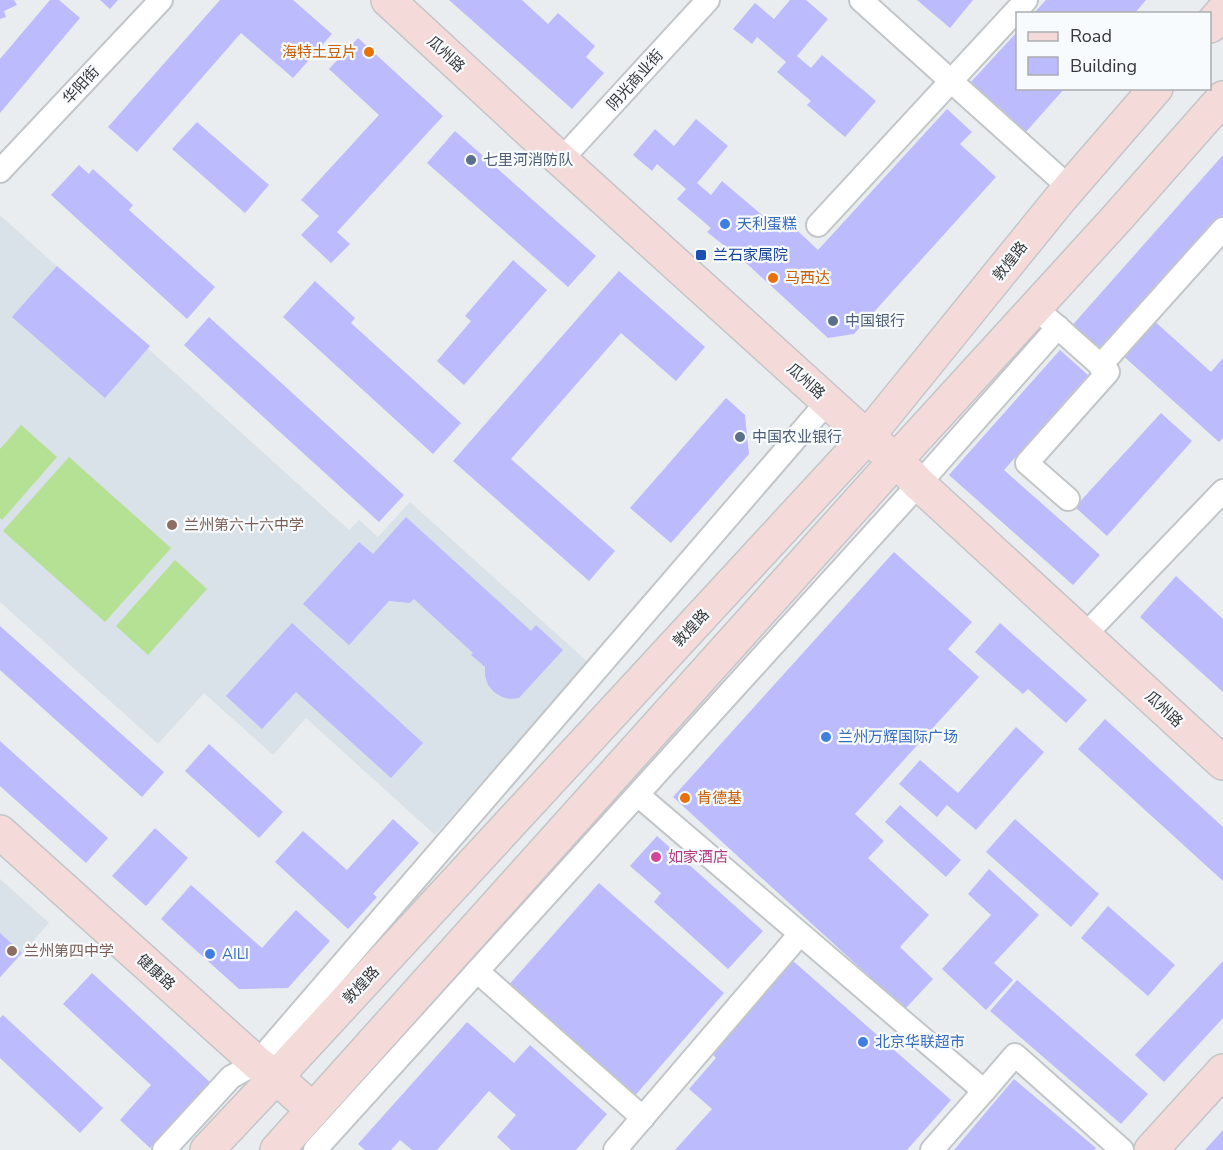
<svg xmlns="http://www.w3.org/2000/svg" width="1223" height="1150" font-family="'Nunito Sans','Noto Sans SC',sans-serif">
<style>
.built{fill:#d8e2e8}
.pitch{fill:#b5e194}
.building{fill:#bcbbfe}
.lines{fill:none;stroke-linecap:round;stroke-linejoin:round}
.street-casing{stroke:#c3c6c8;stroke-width:26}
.secondary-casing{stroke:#c3c6c8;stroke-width:36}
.street{stroke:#fff;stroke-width:22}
.secondary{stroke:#f4dad8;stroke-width:33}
.food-dot{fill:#e8710a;stroke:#f8fbfd;stroke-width:2}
.service-dot{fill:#5c6f8a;stroke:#f8fbfd;stroke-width:2}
.shop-dot{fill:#3f7fe0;stroke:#f8fbfd;stroke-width:2}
.transit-dot{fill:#1a4fb4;stroke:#f8fbfd;stroke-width:2}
.education-dot{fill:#8d6e63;stroke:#f8fbfd;stroke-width:2}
.hotel-dot{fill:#d1479c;stroke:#f8fbfd;stroke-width:2}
.labels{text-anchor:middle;stroke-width:4.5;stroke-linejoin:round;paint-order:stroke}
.food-label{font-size:15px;fill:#c56008;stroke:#f8fbfd;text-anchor:start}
.street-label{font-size:15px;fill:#373839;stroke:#f8fbfd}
.service-label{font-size:15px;fill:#4e5e75;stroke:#f8fbfd;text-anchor:start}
.shop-label{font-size:15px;fill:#366cbe;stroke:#f8fbfd;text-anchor:start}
.transit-label{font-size:15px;fill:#164399;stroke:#f8fbfd;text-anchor:start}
.education-label{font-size:15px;fill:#785e54;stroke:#f8fbfd;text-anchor:start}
.hotel-label{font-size:15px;fill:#b23c85;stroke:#f8fbfd;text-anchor:start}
</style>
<rect width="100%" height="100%" fill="#eaedf0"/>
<!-- built -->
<g class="built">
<path d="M0,215l349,315 10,-10 19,17 32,-35 179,161 -154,172 -129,-117 -33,37 -69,-62 -46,51 -158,-142z"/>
<path d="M0,879l49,44 -49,55z"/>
</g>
<!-- pitch -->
<g class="pitch">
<path d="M21,425l36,32 -55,63 -2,-2v-69z"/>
<path d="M69,457l102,91 -66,74 -102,-91z"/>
<path d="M175,560l32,29 -59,66 -32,-29z"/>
</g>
<!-- building -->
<g class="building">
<path d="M0,0h14l3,5 -13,6 2,6 -6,2z"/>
<path d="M50,0h9l21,18 -80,95v-54z"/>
<path d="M100,0h18l-8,9z"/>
<path d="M220,0h73l39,34 -39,44 -52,-45 -104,119 -29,-25z"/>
<path d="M449,0h73l26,24 10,-11 37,33 -9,11 18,16 -32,36z"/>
<path d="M790,0h16l22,19 -31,37 14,12 11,-13 54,46 -31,36 -38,-32 4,-4 -34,-29 9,-10 -29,-25 -5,7 -19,-15 22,-26 19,16z"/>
<path d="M917,0h56l-23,28z"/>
<path d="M1046,0h100l-12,14h-101z"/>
<path d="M1018,31v57h47l-41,46 -55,-50z"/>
<path d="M358,38l85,78 -106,116 13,12 -19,19 -30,-28 18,-19 -18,-16 78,-85 -50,-46z"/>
<path d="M947,109l25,23 -12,12 36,33 -142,157 -26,4 -83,-76 -38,-30 4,-4 -34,-29 9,-10 -29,-25 -5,7 -19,-16 22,-26 19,17 22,-27 32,27 -31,37 14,12 11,-14 54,46 8,-9 34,32z"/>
<path d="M197,122l72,63 -24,28 -73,-64z"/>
<path d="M455,131l141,125 -28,31 -141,-124z"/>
<path d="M1223,155v60l-124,140 -30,-26z"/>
<path d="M79,165l10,9 4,-5 40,36 -4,5 86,77 -28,32 -136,-124z"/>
<path d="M513,260l34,30 -83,95 -27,-24 34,-40 -6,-5z"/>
<path d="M57,266l93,80 -45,52 -93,-81z"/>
<path d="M619,271l86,76 -29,34 -55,-48 -110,126 104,92 -26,30 -136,-120z"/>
<path d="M315,281l40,37 -4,5 110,100 -28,31 -150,-137z"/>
<path d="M209,317l195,178 -25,27 -195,-177z"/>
<path d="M1151,318l60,54 12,-14v80l-4,4 -99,-89z"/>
<path d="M1060,350l28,25 -84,95 96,85 -27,30 -124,-110z"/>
<path d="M726,398l19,17 4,39 -78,89 -41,-35z"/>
<path d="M1161,413l31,28 -85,95 -32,-29z"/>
<path d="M406,517l125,114 5,-6 27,25 -44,48 -9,1 -8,-2 -8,-5 -6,-7 -3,-9v-9l-14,-12 2,-2 -59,-54 -4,4 -21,-2 -40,44 -46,-41 56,-62 14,12z"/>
<path d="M894,552l78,70 -24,27 31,28 -124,137 29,27 -16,17 61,57 -29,32 33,32 -28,30 -232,-212z"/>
<path d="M1176,576l47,43v73l-83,-75z"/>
<path d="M292,623l131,120 -32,35 -95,-86 -34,37 -36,-33z"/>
<path d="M1000,623l87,77 -21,23 -38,-34 -5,5 -48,-42z"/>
<path d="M0,626l164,146 -22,25 -142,-127z"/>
<path d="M1105,719l118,108v54l-145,-132z"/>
<path d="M1016,727l28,25 -68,78 -29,-25 -10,12 -38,-33 21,-24 38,33z"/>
<path d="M0,741l108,97 -22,25 -86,-77z"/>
<path d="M209,744l74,68 -24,26 -74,-67z"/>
<path d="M900,805l61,55 -15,17 -61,-55z"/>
<path d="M393,819l26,24 -46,51 4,3 -29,32 -73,-67 28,-31 44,39z"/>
<path d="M1015,819l84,75 -28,33 -85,-75z"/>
<path d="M155,828l33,30 -42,48 -34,-30z"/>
<path d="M657,836l106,95 -35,38 -74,-67 7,-9 -31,-27z"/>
<path d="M989,869l50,46 -45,48 19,17 -27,30 -44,-41 49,-54 -23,-21z"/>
<path d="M599,883l125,110 -91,105 -126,-111z"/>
<path d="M191,885l71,63 34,-38 34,31 -42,47 -49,1 -78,-70z"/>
<path d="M1108,906l67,59 -27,31 -67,-58z"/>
<path d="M0,933l22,20 -22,24z"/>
<path d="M792,960l159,140 -44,50h-232l37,-41 -23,-20 27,-31 -5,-5z"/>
<path d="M1223,961v57l-59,64 -29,-27z"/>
<path d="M92,973l118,109 -60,66 -30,-28 31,-35 -88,-81z"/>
<path d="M1017,980l131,114 -27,30 -131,-113z"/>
<path d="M3,1015l100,93 -23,25 -80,-75v-40z"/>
<path d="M467,1022l47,41 16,-18 77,69 -31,36h-65l-14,-13 19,-22 -27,-24 -52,59h-25l-12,-10 -9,10h-26l-7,-6z"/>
<path d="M1014,1079l82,69 -2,2h-140z"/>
<path d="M1223,1130v20h-18z"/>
</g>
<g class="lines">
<defs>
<g id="street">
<path d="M861,0l209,188"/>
<path d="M561,160l147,-160"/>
<path d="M0,171l161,-171"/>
<path d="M818,225l208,-225"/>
<path d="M1048,319l6,5 54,48 -81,91 41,36"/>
<path d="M1100,366l123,-137"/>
<path d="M1084,636l139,-145"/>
<path d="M638,795l346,296 -52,59"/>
<path d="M477,971l166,147"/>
<path d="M984,1091l31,-36 107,95"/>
<path d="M164,1150l67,-73 26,-14 571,-662"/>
<path d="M315,1150l604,-666 139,-157"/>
<path d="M615,1150l185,-216"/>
</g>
<g id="secondary">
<path d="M388,0l173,160 306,277 29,23 23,24 304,279"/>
<path d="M1210,26l13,-15"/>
<path d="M0,832l257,231 19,14 37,33"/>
<path d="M207,1150l69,-73 591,-640 193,-238 96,-111"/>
<path d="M277,1150l619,-690 222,-243 105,-119"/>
<path d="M1151,1150l72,-79"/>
</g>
</defs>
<!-- street casing -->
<use href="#street" class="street-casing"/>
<!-- secondary casing -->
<use href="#secondary" class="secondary-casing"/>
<!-- street -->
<use href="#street" class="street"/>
<!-- secondary -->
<use href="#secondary" class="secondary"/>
</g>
<!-- markers -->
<g class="food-dot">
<circle cx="369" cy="52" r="6"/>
<circle cx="773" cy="278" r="6"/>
<circle cx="685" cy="798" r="6"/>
</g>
<g class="service-dot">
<circle cx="471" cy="160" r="6"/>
<circle cx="833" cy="321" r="6"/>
<circle cx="740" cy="437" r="6"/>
</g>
<g class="shop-dot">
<circle cx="725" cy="224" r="6"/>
<circle cx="826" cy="737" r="6"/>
<circle cx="210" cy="954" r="6"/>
<circle cx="863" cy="1042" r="6"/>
</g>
<rect class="transit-dot" x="695" y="249" width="12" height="12" rx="3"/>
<g class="education-dot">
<circle cx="172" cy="525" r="6"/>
<circle cx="12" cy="951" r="6"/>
</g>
<circle class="hotel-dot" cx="656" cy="857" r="6"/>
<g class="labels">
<!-- food labels -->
<g class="food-label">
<text x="357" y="57" text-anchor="end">海特土豆片</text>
<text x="785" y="283">马西达</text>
<text x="697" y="803">肯德基</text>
</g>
<!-- street labels -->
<g class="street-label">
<text transform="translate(446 54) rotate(43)" y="5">瓜州路</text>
<text transform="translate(635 80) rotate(-48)" y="5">阴光商业街</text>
<text transform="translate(81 85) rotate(-47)" y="5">华阳街</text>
<text transform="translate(1010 261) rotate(-51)" y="5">敦煌路</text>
<text transform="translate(806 381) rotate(42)" y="5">瓜州路</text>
<text transform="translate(691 628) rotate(-47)" y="5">敦煌路</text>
<text transform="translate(1164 709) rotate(43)" y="5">瓜州路</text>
<text transform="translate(156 972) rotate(42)" y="5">健康路</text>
<text transform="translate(361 985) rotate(-47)" y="5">敦煌路</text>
</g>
<!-- service labels -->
<g class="service-label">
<text x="483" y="165">七里河消防队</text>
<text x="845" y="326">中国银行</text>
<text x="752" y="442">中国农业银行</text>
</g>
<!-- shop labels -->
<g class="shop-label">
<text x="737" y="229">天利蛋糕</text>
<text x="838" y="742">兰州万辉国际广场</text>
<text x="222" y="959">AILI</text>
<text x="875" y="1047">北京华联超市</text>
</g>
<!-- transit labels -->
<g class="transit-label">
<text x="713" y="260">兰石家属院</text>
</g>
<!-- education labels -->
<g class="education-label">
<text x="184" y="530">兰州第六十六中学</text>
<text x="24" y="956">兰州第四中学</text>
</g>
<!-- hotel labels -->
<g class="hotel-label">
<text x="668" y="862">如家酒店</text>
</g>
</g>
<!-- legend -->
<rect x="1016" y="12" width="195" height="78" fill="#f8fbfd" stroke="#abadaf" stroke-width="1.5"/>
<rect x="1028" y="32" width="30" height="9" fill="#f4dad8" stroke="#abadaf" stroke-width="1.5"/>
<text x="1070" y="42" font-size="18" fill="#373839">Road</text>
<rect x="1028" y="57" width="30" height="18" fill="#bcbbfe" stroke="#abadaf" stroke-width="1.5"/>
<text x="1070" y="72" font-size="18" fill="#373839">Building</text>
</svg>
